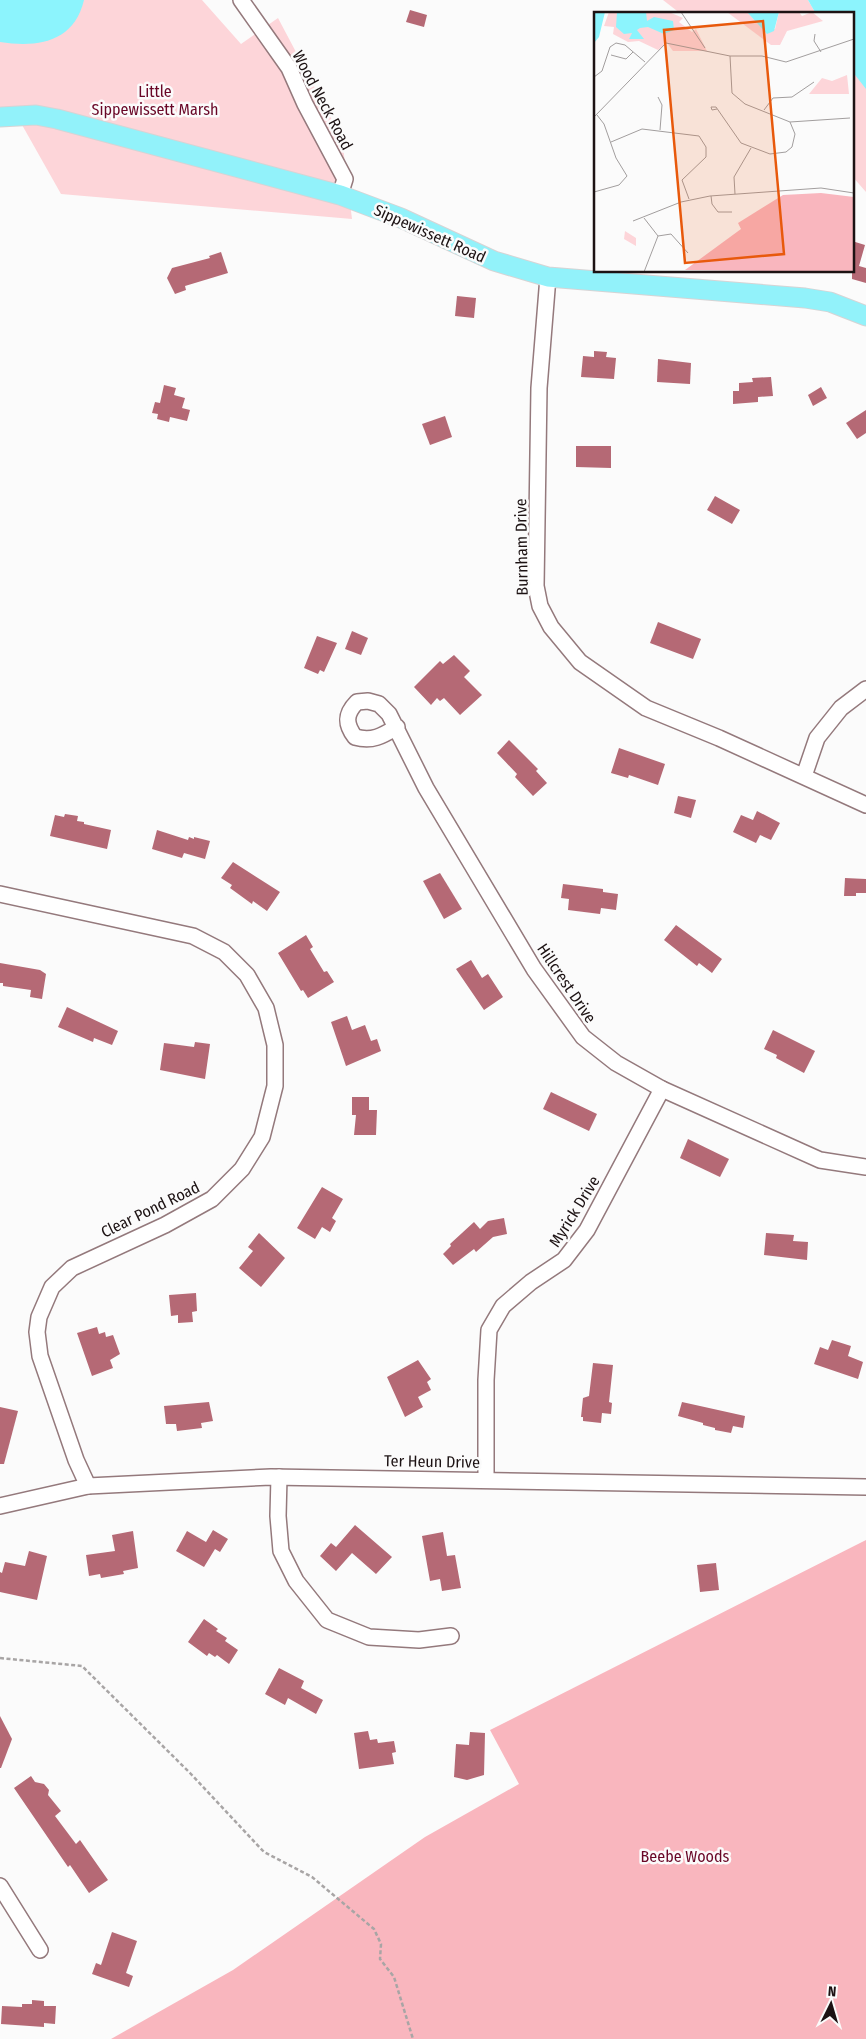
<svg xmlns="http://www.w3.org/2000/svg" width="866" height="2039" font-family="'Fira Sans Condensed',sans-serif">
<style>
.green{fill:#fdd5d9}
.forest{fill:#f9b6be}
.water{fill:#8cf4fd}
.building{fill:#b56975}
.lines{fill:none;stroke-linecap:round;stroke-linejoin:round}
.minor-casing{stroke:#94797c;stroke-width:18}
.major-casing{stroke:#d6d4d5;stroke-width:21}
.path{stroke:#a8a5a5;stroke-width:2.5;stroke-dasharray:4 2.5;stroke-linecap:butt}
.minor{stroke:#fff;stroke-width:15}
.major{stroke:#92f2fa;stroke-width:19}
.labels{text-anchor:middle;stroke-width:5;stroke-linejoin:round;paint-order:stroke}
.park-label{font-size:16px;fill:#690727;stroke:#fbfbfb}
.street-label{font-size:16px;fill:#1c1213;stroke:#fbfbfb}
.inset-road{fill:none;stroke:#a29e9e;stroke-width:1}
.view{fill:#e8590c;fill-opacity:0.15;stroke:#e8590c;stroke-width:2.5}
.inset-edge{fill:none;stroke:#1c1213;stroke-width:2.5}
</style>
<rect width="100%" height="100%" fill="#fbfbfb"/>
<!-- green -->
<g class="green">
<path d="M0,0h202l39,44 37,-26 64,121 10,80 -291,-25 -44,-78 -17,7z"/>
<path d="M663,0h145l8,14h-135z"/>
<path d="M852,66l14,12v114l-14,-16z"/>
</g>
<!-- forest -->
<path class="forest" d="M866,1540v499h-755l122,-69 192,-133 94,-53 -29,-54z"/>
<!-- water -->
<g class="water">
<path d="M0,0h84c-10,42 -46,48 -84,42z"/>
<path d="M808,0h58v89l-14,-18v-57h-36z"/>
</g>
<!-- building -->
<g class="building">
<path d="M410,10l17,5 -3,12 -18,-5z"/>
<path d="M852,241l13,4 -6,21 7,2v15l-14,-4z"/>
<path d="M221,252l7,21 -43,13 1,4 -11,4 -8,-16 5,-10 38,-10 -1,-2z"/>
<path d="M457,296l19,2 -2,20 -19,-2z"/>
<path d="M594,351l13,1 -1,5 10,1 -2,21 -33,-2 2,-21 11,1z"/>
<path d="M658,359l33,4 -1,21 -33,-2z"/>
<path d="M771,377l2,19 -15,1v5l-25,2v-13h6v-8l14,-1 -1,-4z"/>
<path d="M164,385l12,3 -2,7 11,3 -3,10 8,2 -3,11 -17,-4 -1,5 -12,-3 1,-5 -6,-1 3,-11 5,1z"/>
<path d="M821,387l6,11 -14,8 -5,-11z"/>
<path d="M866,410v23l-9,6 -11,-16z"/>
<path d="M445,416l7,21 -22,8 -8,-21z"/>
<path d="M576,446h35v22l-35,-1z"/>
<path d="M715,496l25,14 -8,14 -25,-14z"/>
<path d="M658,622l43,17 -8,20 -43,-16z"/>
<path d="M352,631l16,7 -7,17 -16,-6z"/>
<path d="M317,636l20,7 -13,29 -4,-2 -2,4 -14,-6z"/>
<path d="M454,655l16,16 -6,6 18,18 -22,20 -16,-17 -4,3 -3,-3 -6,7 -17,-18 26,-26 3,3z"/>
<path d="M509,740l29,29 -2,2 11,12 -14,13 -18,-19 2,-3 -20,-21z"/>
<path d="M619,748l46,16 -7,21 -29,-10 -1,3 -17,-5z"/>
<path d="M678,796l18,4 -5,18 -17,-5z"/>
<path d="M757,811l23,12 -9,17 -11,-5 -4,8 -23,-11 8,-17 12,5z"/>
<path d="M65,814l13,2 -1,5 7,1v2l27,6 -4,19 -57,-13 5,-21 9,2z"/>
<path d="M157,830l31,10 1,-3 5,2v-2l16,4 -5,18 -21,-6 -2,5 -30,-9z"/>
<path d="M233,862l47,30 -13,19 -14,-10 -1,3 -22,-16 2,-3 -11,-7z"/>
<path d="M440,873l22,36 -18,10 -21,-38z"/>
<path d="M845,878l21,1v14h-10v3h-12z"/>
<path d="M563,884l40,5v3l15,2 -2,16 -15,-2 -1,6 -32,-4 1,-11 -8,-1z"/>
<path d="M676,925l46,34 -10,14 -13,-10 -2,3 -33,-26z"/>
<path d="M306,935l7,12 -3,2 14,23 3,-1 7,11 -26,16 -5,-8 -2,1 -23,-38z"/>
<path d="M471,960l11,18 6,-4 15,23 -19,13 -28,-41z"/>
<path d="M0,963l40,7 6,4 -4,25 -12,-2 1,-7 -28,-4v-3h-3z"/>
<path d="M67,1007l51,24 -6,14 -18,-7 -1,4 -35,-15z"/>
<path d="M347,1016l5,14 13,-5 6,16 6,-2 4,12 -35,15 -15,-44z"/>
<path d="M773,1030l42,21 -11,22 -28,-15 1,-3 -13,-6z"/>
<path d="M195,1042l15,2 -5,35 -45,-9 4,-27 30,4z"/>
<path d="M551,1092l46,22 -8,17 -46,-22z"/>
<path d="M352,1097h17v13h8l-1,25h-22l2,-20h-4z"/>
<path d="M688,1139l41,20 -9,18 -40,-19z"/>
<path d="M322,1187l21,12 -11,19 4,3 -6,11 -8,-5 -7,12 -18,-11z"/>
<path d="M504,1218l3,16 -14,3 -17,15 -2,-3 -21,16 -10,-11 8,-8 -1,-2 24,-22 6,7 8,-8z"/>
<path d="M259,1233l26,25 -24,29 -22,-19 14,-17 -5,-4z"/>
<path d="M766,1233l28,2 -1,6 15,1 -1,18 -43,-5z"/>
<path d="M196,1293l1,18 -5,1 1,10 -15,1v-8l-7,1 -2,-21z"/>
<path d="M97,1327l2,7 6,-2 1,5 7,-2 7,19 -10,6 3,8 -21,8 -15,-43z"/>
<path d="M832,1340l19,6 -3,10 15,6 -5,17 -44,-15 6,-17 8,3z"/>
<path d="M418,1360l13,19 -4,3 4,8 -13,7 5,10 -18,10 -18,-40z"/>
<path d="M593,1363l20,2 -4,37 3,1 -1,11 -9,-1 -1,10 -18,-2v-4h-2l2,-19 6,-2z"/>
<path d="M209,1402l4,19 -12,2 1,5 -25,3 -1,-7h-10l-2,-18z"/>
<path d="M682,1402l63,14 -2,12 -10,-2 -2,7 -16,-3v-2l-12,-3v-2l-25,-7z"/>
<path d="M0,1407l18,4 -14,53h-4z"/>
<path d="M355,1525l37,32 -16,17 -24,-21 -16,18 -16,-15 11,-13 5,4z"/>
<path d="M213,1530l15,9 -8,13 -5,-3 -11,18 -28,-16 11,-20 19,11z"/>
<path d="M133,1531l5,37 -15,3 1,3 -23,4 -1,-4 -11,2 -3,-21 29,-4 -3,-16z"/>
<path d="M443,1532l4,24 8,-1 6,33 -19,3 -2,-12 -10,2 -8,-45z"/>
<path d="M29,1551l18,5 -10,44 -37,-8v-20l2,1 3,-11 20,4z"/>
<path d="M716,1563l3,27 -19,2 -3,-27z"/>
<path d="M204,1619l14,10 -2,2 11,7 -2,3 13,9 -9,14 -12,-9 -2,2 -6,-4 -2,3 -19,-14z"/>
<path d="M279,1668l25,13 -3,7 22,12 -7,14 -28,-16 -3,7 -20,-11z"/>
<path d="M0,1716l12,23 -11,29h-1z"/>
<path d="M368,1731l2,9 7,-1 1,4 16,-2 2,11 -4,1 2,11 -35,5 -5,-36z"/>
<path d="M470,1732l15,1 -1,42 -17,5 -13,-3 2,-33 13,1z"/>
<path d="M31,1776l4,6 9,2 5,6 -1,5 13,16 -6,5 21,28 4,-4 28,40 -19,13 -19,-28 -2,2 -54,-79z"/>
<path d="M112,1932l25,9 -11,32 7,3 -4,11 -37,-13 4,-11 5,2z"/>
<path d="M32,2000l12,1v5h12l-1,18 -11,-1v4l-43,-3 1,-18 20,1v-3h10z"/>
</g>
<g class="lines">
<defs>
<g id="minor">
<path d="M241,0l48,68 16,36 40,75 -5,16"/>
<path d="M548,277l-9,111 -3,198 4,20 11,21 29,35 66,46 73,30 147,67"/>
<path d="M397,727c-15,9 -25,15 -42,10 -10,-13 -10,-23 2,-35l11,-1 11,3 10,10 37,74 108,181 49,68 33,26 46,26 158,71 46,7"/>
<path d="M804,776l13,-38 24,-30 25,-19"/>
<path d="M0,894l193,42 31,16 23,23 19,33 9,37v41l-13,51 -20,32 -30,30 -47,26 -93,43 -20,19 -13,30 -2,15 3,24 36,104 12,26"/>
<path d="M279,1477l-1,39 3,35 15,30 31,39 42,17 50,3 32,-4"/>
<path d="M486,1479v-99l3,-50 14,-24 28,-24 33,-22 23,-30 75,-141"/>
<path d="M0,1506l88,-20 183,-9 595,10"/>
<path d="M0,1886l40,64"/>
</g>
<path id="major" d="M0,117l36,-2 21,4 283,76 61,23 93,43 54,16 257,21 25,4 36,14"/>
</defs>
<!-- minor casing -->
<use href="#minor" class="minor-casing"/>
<!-- major casing -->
<use href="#major" class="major-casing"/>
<!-- path -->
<path class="path" d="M0,1658l82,8 108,107 74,79 48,25 62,52 7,15 -1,15 14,18 19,62"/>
<!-- minor -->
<use href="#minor" class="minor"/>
<!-- major -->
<use href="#major" class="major"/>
</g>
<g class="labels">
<!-- park labels -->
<g class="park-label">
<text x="155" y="97">Little<tspan x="155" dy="18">Sippewissett Marsh</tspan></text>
<text x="685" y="1862">Beebe Woods</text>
</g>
<!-- street labels -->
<g class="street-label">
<text transform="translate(323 100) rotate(62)" y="6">Wood Neck Road</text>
<text transform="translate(430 233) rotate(24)" y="6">Sippewissett Road</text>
<text transform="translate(521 547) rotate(-91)" y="6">Burnham Drive</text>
<text transform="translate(567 983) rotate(56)" y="6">Hillcrest Drive</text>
<text transform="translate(150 1209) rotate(-26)" y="6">Clear Pond Road</text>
<text transform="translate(574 1211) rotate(-58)" y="6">Myrick Drive</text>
<text transform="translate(432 1461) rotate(1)" y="6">Ter Heun Drive</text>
</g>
</g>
<!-- overview -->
<g transform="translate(594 12)">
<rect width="260" height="260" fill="#fbfbfb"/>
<path d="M15,0h60l14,6 -4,4 13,10 4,-3 11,22h-34l-6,-8 -9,7 -19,-9 -11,1 -15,-8 1,-7 -10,-1zM133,0h20l15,16 13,1 4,-17h20l3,4 10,-4 11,9 -36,10 -7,14h-9zM253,63l2,19h-40l13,-16 10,3zM31,219l11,7v8l-12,-7z" fill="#fdd5d9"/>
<path d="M227,181l33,4v75l-169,-2 56,-41 -3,-6 45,-28z" fill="#f9b6be"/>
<path d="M0,0h11l-6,25 -5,6zM23,0h29l1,9 7,-4 19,4 1,9 -10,4 -16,-7 -8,1 -3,2 7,9h-15l3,-6 -8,1 -8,-7zM153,0h32l-5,19 -7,3z" fill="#8cf4fd"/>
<path class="inset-road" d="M87,0l24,36M221,22l-1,7 7,11M17,43l15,4 7,-7M136,44l2,37 13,11 45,18 60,-4M0,65l8,-6 8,-24 6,-4 9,2 20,17M64,85l4,8 -2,25M123,97l-5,1 -1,-3h5l25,36 29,11 16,-2 6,-5 3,-13 -5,-12M170,98l9,-12 19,-1 22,-15M0,105l72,-74 64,13h32l24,6 68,-23M17,130l31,-13 57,7 7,11v10l-24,23 7,19M0,180l25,-7 8,-9 -11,-18 -12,-34 -7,-9M141,182l-1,-17 17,-29M117,184l1,8 6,8h14M50,206l14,18M39,209l48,-19 29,-6 111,-8 33,5M50,260l14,-36 13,-2 17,19"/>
<path class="view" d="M169,9l21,233 -99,9 -21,-233z"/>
<rect width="260" height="260" class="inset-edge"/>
</g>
<!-- north arrow -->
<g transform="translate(831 2004) rotate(5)" stroke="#fbfbfb" stroke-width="4" paint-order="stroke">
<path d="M0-4L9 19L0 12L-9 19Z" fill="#1c1213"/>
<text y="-8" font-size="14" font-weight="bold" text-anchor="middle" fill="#1c1213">N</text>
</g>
</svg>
